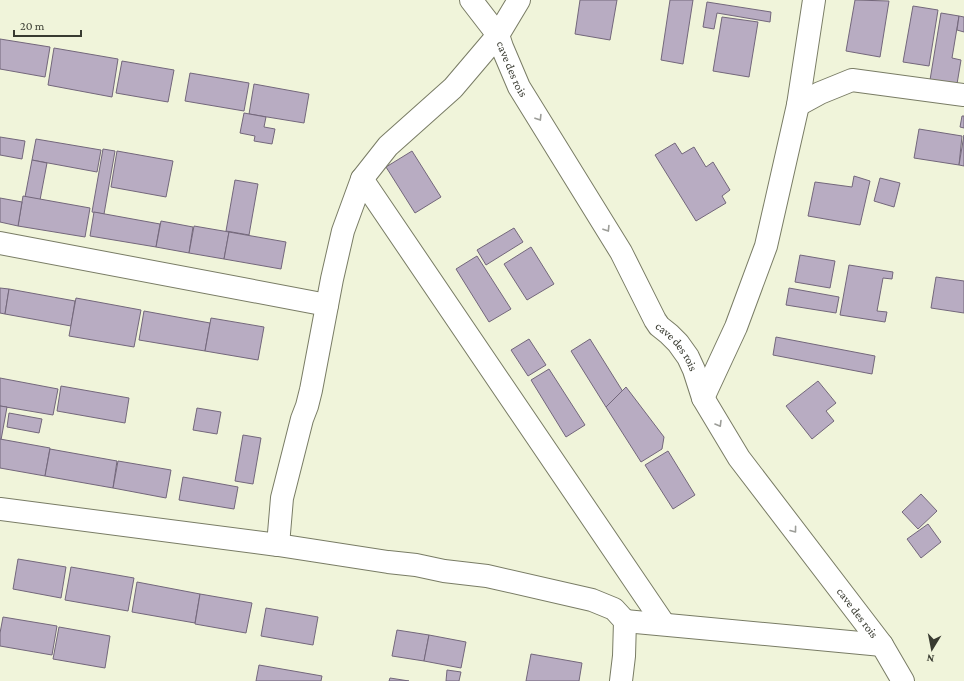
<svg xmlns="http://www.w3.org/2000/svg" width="964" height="681" font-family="'Crimson Pro',serif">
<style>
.building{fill:#b8acc2;stroke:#73677b}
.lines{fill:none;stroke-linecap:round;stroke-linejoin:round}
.street-casing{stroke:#797c65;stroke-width:24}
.secondary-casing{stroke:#797c65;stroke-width:24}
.street{stroke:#fff;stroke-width:22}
.secondary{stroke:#fff;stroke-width:22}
.oneway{stroke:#9c9d98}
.labels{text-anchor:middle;stroke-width:4;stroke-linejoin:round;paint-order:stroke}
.street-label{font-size:12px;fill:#393b31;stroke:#f0f4da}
</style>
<rect width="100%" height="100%" fill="#f0f4da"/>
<!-- building -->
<g class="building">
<path d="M580,0h37l-7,40 -35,-6z"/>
<path d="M670,0h23l-10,64 -22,-4z"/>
<path d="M855,0l34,1 -9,56 -34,-6z"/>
<path d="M707,2l64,10 -1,10 -53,-9 -3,16 -11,-2z"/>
<path d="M913,6l25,4 -9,56 -26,-4z"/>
<path d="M941,13l18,3 -7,42 9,2 -4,24 -27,-4z"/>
<path d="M959,16l5,1v15l-7,-2z"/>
<path d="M722,17l36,5 -9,55 -36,-6z"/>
<path d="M0,39l50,8 -5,30 -45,-8z"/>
<path d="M54,48l64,11 -6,38 -64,-12z"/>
<path d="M122,61l52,9 -6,32 -52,-9z"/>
<path d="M190,73l59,10 -5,28 -59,-10z"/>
<path d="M254,84l55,10 -5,29 -55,-9z"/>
<path d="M244,113l22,4 -2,10 11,2 -3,15 -18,-3 1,-5 -15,-3z"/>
<path d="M962,116h2v12l-4,-1z"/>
<path d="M919,129l43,7 -3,29 -45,-7z"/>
<path d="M964,135v31l-5,-1z"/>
<path d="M0,137l25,4 -3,18 -22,-4z"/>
<path d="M36,139l65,11 -4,22 -65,-12z"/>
<path d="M675,143l7,11 12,-7 12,20 7,-5 17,28 -8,6 4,7 -30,18 -41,-66z"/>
<path d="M103,149l12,2 -11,63 -12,-2z"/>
<path d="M117,151l56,10 -7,36 -55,-10z"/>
<path d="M412,151l29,46 -26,16 -29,-46z"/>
<path d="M32,160l15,3 -7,37 -15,-3z"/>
<path d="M854,176l16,5 -10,44 -52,-9 7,-34 37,5z"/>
<path d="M880,178l20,5 -6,24 -20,-6z"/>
<path d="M235,180l23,4 -9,51 -23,-4z"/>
<path d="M23,196l67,12 -5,29 -67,-11z"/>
<path d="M0,198l22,4 -4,24 -18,-4z"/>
<path d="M94,212l66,12 -4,23 -66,-11z"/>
<path d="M161,221l32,6 -4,26 -33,-6z"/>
<path d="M194,226l35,6 -5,27 -35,-6z"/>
<path d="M514,228l9,14 -37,23 -9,-15z"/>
<path d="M229,232l57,10 -5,27 -57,-10z"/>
<path d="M531,247l23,37 -27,16 -23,-36z"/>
<path d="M800,255l35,6 -5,27 -35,-6z"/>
<path d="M477,256l34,53 -22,13 -33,-53z"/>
<path d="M849,265l44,7 -1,7 -9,-1 -6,33 10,1 -2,10 -45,-7z"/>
<path d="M936,277l28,4v32l-33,-5z"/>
<path d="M0,288l9,1 -4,25 -5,-1z"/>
<path d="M789,288l50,9 -3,16 -50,-8z"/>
<path d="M9,289l66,12 -4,25 -66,-12z"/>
<path d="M76,298l65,12 -7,37 -65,-11z"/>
<path d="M144,311l66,12 -5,28 -66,-11z"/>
<path d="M211,318l53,9 -6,33 -53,-9z"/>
<path d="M776,337l99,19 -3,18 -99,-19z"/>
<path d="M529,339l17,26 -18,11 -17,-26z"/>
<path d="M590,339l35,56 -19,12 -35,-56z"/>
<path d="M549,369l36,56 -19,12 -35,-57z"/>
<path d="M0,378l58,11 -5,26 -53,-9z"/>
<path d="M818,381l18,22 -10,8 8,10 -22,18 -26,-33z"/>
<path d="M61,386l68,12 -4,25 -68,-12z"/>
<path d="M626,387l38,50 -2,12 -21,13 -35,-55z"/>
<path d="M0,406l7,1 -6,33h-1z"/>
<path d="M197,408l24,4 -4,22 -24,-4z"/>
<path d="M9,413l33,6 -3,14 -32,-6z"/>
<path d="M243,435l18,3 -8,46 -18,-3z"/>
<path d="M0,439l50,9 -5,28 -45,-8z"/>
<path d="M50,449l67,12 -4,27 -68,-12z"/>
<path d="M668,451l27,44 -22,14 -28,-44z"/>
<path d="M118,461l53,9 -5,28 -53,-10z"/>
<path d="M183,477l55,10 -4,22 -55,-9z"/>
<path d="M921,494l16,17 -19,18 -16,-17z"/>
<path d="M928,524l13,18 -20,16 -14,-19z"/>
<path d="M18,559l48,8 -5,31 -48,-9z"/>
<path d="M71,567l63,11 -6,33 -63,-11z"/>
<path d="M137,582l63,12 -5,29 -63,-11z"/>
<path d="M200,594l52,9 -6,30 -51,-9z"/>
<path d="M266,608l52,9 -5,28 -52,-9z"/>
<path d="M3,617l54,9 -5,29 -52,-9v-13z"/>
<path d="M59,627l51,9 -5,32 -52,-9z"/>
<path d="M397,630l32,5 -5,26 -32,-5z"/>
<path d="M429,635l37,7 -5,26 -37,-7z"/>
<path d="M531,654l51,9 -3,18h-53z"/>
<path d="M259,665l63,11 -1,5h-65z"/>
<path d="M447,670l14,2 -2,9h-13z"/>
<path d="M390,678l19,3h-20z"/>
</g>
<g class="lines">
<defs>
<g id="street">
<path d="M798,105l22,-12 32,-13 112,15"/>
<path d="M362,179l302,445"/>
<path d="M0,243l327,62"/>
<path d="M703,398l33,-71 30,-81 32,-141 16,-105"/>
<path d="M0,509l278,36 110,17 28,3 28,6 43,5 105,24 22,9 11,12 -1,35 -3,25"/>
<path d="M278,545l4,-47 20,-79 5,-13 4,-16 21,-111 11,-48 19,-52 26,-33 65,-58 45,-53 21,-35"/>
<path d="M625,621l257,24"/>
</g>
<g id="secondary">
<path id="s1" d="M471,0l27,35 4,12 17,40 102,165 34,68 4,6 10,8 9,9 10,14 6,13 9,28 36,60 143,187 21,36"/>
</g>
</defs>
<!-- street casing -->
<use href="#street" class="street-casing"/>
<!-- secondary casing -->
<use href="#secondary" class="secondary-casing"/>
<!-- street -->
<use href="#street" class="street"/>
<!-- secondary -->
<use href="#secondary" class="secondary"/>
</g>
<!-- one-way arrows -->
<defs><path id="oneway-chevron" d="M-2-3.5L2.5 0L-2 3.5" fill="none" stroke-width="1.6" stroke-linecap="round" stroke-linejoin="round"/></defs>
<g class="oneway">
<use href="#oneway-chevron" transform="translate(539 118) rotate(58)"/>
<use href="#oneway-chevron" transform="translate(607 229) rotate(58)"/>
<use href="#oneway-chevron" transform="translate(719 424) rotate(59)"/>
<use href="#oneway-chevron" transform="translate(794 530) rotate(53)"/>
</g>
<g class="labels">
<!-- street labels -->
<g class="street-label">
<text dy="4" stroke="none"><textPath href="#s1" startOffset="81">cave des rois</textPath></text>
<text dy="4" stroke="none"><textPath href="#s1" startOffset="405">cave des rois</textPath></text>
<text dy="4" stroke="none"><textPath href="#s1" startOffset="729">cave des rois</textPath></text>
</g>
</g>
<!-- north arrow -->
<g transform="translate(932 649) rotate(190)" stroke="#f0f4da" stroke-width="3" paint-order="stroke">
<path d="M0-3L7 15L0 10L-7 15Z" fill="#393b31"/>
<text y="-6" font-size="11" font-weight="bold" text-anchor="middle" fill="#393b31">N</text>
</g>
<!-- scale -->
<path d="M14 30v6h67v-6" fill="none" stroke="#393b31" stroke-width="2"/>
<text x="20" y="30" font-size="12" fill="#393b31" stroke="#f0f4da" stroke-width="3" paint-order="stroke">20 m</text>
</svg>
